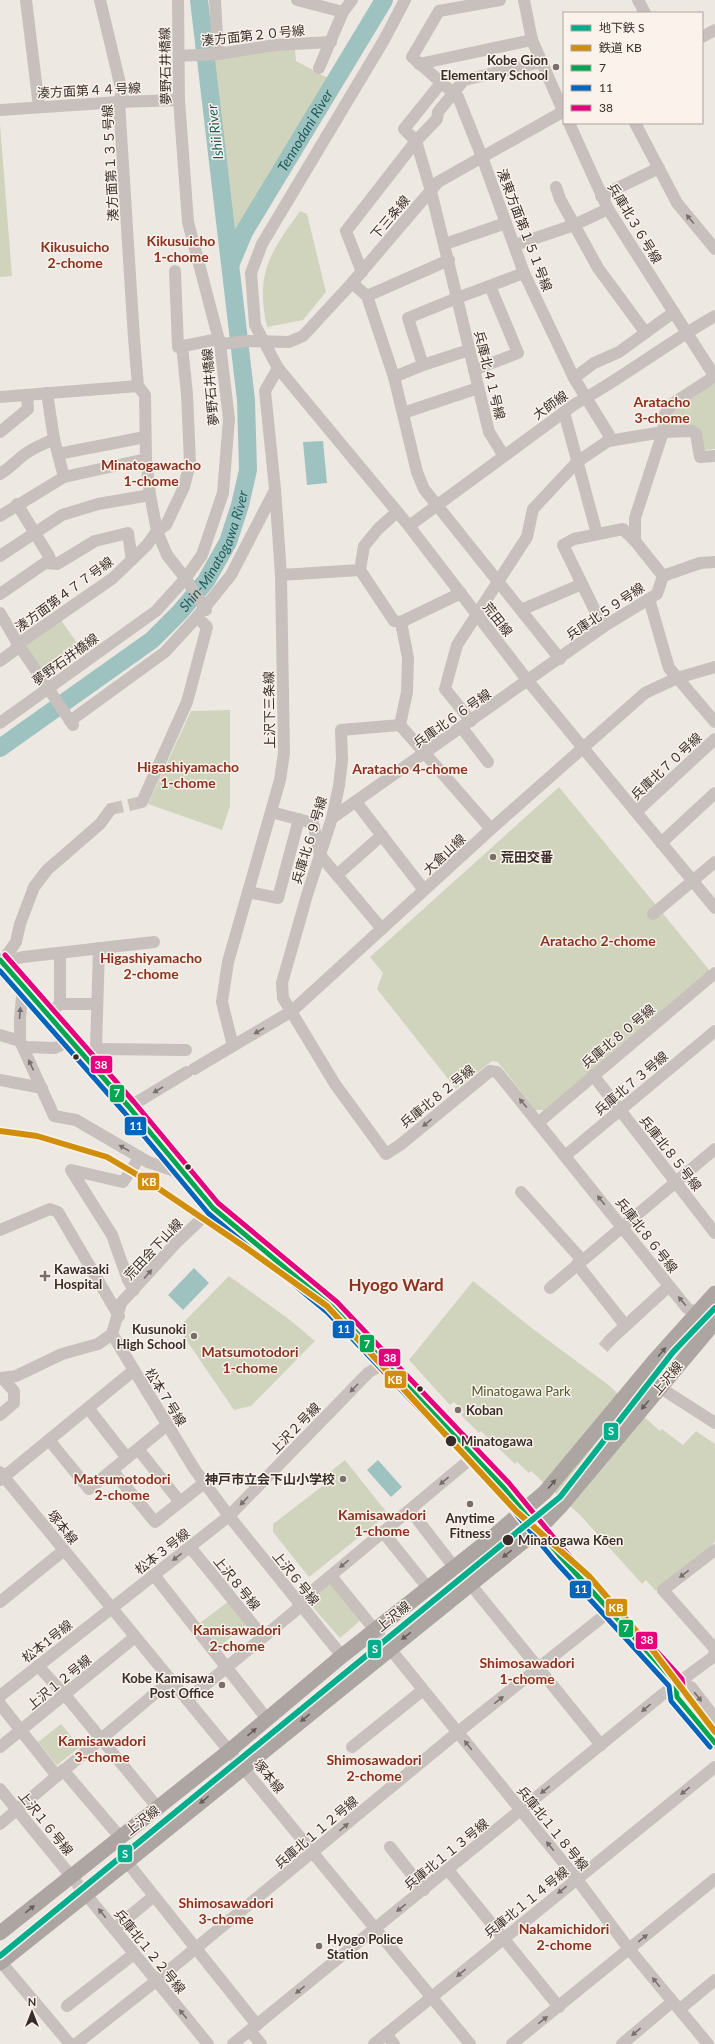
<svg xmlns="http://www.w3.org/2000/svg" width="715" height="2044" font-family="Lato,'Noto Sans JP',sans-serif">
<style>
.green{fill:#d1d4bd}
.water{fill:#9ec2bf}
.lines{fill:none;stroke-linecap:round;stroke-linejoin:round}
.river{stroke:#9ec2bf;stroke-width:18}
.minor-tunnel{stroke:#cac3be;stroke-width:12;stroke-dasharray:12 6;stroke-linecap:butt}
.minor{stroke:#c8c0bc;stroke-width:12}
.major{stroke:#ada5a1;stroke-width:15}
.minor-bridge{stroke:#c8c0bc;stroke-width:12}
.bus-1-casing{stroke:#faf2eb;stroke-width:8}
.bus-2-casing{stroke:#faf2eb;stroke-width:8}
.bus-3-casing{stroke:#faf2eb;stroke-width:8}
.bus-1{stroke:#00a651;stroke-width:5}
.bus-2{stroke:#0065bd;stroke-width:5}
.bus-3{stroke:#e5007d;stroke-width:5}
.rail-1-casing{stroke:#faf2eb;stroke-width:9}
.rail-1{stroke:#d18e08;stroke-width:6}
.metro-1-casing{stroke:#faf2eb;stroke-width:9}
.metro-1{stroke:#00ae8e;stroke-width:6}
.oneway{fill:#796f6b}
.oneway2{fill:#675d59}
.poi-dot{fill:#786e6a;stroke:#faf2eb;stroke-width:1.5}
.bus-dot{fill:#392d29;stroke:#faf2eb;stroke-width:1.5}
.labels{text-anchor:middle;stroke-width:3;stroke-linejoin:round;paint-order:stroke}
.street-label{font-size:13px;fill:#392d29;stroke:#faf2eb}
.poi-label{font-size:13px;font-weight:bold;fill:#392d29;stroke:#faf2eb;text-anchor:end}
.park-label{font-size:13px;fill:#4c582c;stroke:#faf2eb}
.stop-label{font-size:13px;font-weight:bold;fill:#392d29;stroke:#faf2eb;text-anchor:start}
.water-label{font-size:14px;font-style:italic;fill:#1e5c5b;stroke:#faf2eb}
.neighbourhood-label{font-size:14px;font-weight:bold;fill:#8a3120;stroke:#faf2eb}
.district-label{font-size:17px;font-weight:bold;fill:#8a3120;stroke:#faf2eb}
.line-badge{stroke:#faf2eb;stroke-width:1.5}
.badge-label{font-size:11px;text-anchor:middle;font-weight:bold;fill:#fff}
</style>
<rect width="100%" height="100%" fill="#eee8e3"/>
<!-- green -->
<g class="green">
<path d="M275,48l20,1 1,12 34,18 -95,163 -24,-182z"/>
<path d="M0,124l12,152 -12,1z"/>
<path d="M300,211l7,3 19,78 -23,28 -36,7c-12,-54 3,-74 33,-116z"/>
<path d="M711,384h4v65l-12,1 -3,-16 -32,-5c-2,-24 26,-34 43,-45z"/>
<path d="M60,619l23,32 -31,22 -8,-1 -18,-26 1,-4z"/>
<path d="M230,710v96l-8,24 -74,-26 43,-93z"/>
<path d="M559,787l151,184 -166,139h-9l-37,-48 -6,-1 -36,28 -79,-100 6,-16 -13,-16z"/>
<path d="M229,1276l61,44 25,21 -64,65 -17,4 -56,-82z"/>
<path d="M473,1281l60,48 73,54 54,48 2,-2 21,16 13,-14 19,13v98l-59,49 -10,-11 -4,4 -61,-68 -50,-45 -2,2 -12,-11 -2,2 -34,-33 -2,2 -18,-18 3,-3 -10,-10 -4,3 -41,-45z"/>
<path d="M345,1460l43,54 -79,63 -36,-45v-8l56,-43 -4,-5z"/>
<path d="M331,1582l30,38 -21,18 -29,-33 1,-11z"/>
<path d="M229,1601l18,23 -28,23 -19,-24z"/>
<path d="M61,1724l19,23 -23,18 -19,-23z"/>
</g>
<!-- water -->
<g class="water">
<path d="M323,441l4,42 -20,2 -4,-43z"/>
<path d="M194,1268l15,15 -26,27 -15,-15z"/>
<path d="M378,1460l24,27 -11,10 -24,-27z"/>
</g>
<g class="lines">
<!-- river -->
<g class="river">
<path id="s1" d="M231,263l13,-31 140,-232"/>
<path id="s2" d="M0,748l152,-108 28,-28 26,-31 22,-39 12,-37 8,-35 -2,-70 -47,-400"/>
</g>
<!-- minor-tunnel -->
<g class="minor-tunnel">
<path d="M111,809l31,-7"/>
<path d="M603,1348l7,-8"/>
</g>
<!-- minor -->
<g class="minor">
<path d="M26,0l13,107"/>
<path d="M100,0l22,92 -3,10 15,236 4,48 7,9 1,64 4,36 7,36 10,24 19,24"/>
<path d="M215,0l3,54"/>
<path d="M297,0l46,12"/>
<path d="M405,0l-21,40 -122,204 -11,29 4,52 23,43 131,158 119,155 187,227"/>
<path d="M500,0l-61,11 -27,46 46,40 24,60 42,116 50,105 35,57 -1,6"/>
<path d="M524,0l8,40 32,73"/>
<path d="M638,0l7,13"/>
<path d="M702,37l13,-7"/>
<path d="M179,56l39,-2 57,-9 56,-3"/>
<path d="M419,64l113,-24"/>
<path d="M319,68l24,-56 9,-12"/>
<path d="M0,110l119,-8 60,-2"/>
<path d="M569,123l39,86 107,168"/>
<path d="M635,123l42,80 38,46"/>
<path d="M556,187l4,12 38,69 47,64"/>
<path d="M601,196l58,-28"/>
<path d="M445,244l61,-21"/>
<path d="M515,245l59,-20 34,-16"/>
<path d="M175,271l3,76 41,-8"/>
<path d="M362,272l-16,-41 70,-90 -12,-12 37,-46"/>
<path d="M352,283l15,13 27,81 23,95 7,17 136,170"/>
<path d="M367,296l82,-36"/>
<path d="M220,344l29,-3 40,1 14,-6 49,-53 86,-101 126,-71"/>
<path d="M423,365l46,-15"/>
<path d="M474,370l44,-17 -28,-67"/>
<path d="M394,377l29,-12 -15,-47 49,-20 -26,-107 -15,-50 21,-22 1,-7 26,-32 78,-18"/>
<path d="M574,378l20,-15 25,-11 55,-40"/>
<path d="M47,393l7,46 10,38"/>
<path d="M0,397l138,-11"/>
<path d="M564,412l33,122"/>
<path d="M403,413l75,-25"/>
<path d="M0,432l28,-23 -1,-14"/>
<path d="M58,454l87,-17"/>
<path d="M504,456l-15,-24 -32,-134 67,-25"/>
<path d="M0,474c8,-5 13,-10 20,-16 9,-9 23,-14 34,-19"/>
<path d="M17,504l32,52 2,7"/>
<path d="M0,516l64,-39 82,-18"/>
<path d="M409,526l166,-122c48,-26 92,-61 140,-88"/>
<path d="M0,556l62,-41 36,-11 52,-9"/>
<path d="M360,570l34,51 7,1"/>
<path d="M281,575l79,-5 4,-24 14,-17 19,-17"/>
<path d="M663,576l-28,-35v-23l28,-86 2,-18 7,-10 43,-28"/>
<path d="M663,576l37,-13 15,-1"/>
<path d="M461,593l-60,29 7,36 -1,34 -7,33 91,104"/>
<path d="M0,594l45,-31 12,1 38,-23 33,-8 4,27"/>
<path d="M649,599l20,69 46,54"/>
<path d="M521,610l61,-26"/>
<path d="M0,613l18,31 55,81"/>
<path d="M603,627l-40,-82 11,-6 49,-10 12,12"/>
<path d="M0,661l15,-11 3,-6 95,-66 34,-33 10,-14 9,-6 18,-38 6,-24 -3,-69 -5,-48"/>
<path d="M70,721l95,-69 32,-35 34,-42 44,-85"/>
<path d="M471,721l-26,-32 12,-44 70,-108 6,-28 44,-47 31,-21 55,-9 29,-1 4,3 4,23 15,-1"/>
<path d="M0,723l156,-112 29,-32 17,-24 21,-62 6,-74 -9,-75 -32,-122 -9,-122 -1,-100"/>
<path d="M400,725l-59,5 1,30 -3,26 -7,32 -25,77 -25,88 1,15 52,86 51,70 14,-9 90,-74 7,1 190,236 28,15"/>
<path d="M462,728l26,34"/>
<path d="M142,802l45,-100 20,-75 -10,-10"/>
<path d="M356,802l68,88"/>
<path d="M271,812l42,11 7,32 62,74"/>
<path d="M636,812l79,-73"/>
<path d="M332,818l271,-191 54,-33 6,-18"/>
<path d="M661,843l54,-50"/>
<path d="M337,875l45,-40"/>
<path d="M248,892l30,6 21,-79"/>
<path d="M653,914l62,-52"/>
<path d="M0,960l129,147 84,101 119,99 172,181 55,67 117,128 15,4 24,31"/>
<path d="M2,962l14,-20 4,-18 14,-37 13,-17 53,-46 11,-15"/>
<path d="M2,962l21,-5 131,-15"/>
<path d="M23,986l-3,32v23l34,75 22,4 72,42 36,12"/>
<path d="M60,1004v-51"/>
<path d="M48,1014l12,-10h37"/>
<path d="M0,1035l20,6"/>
<path d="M233,1046l-11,-44 6,-40 52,-182 4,-27 -3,-178 -6,-86 -10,-98 13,-23"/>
<path d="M23,1047l32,1 16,-8"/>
<path d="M96,1049l3,-101"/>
<path d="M86,1058l10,-9 90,1"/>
<path d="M194,1069l98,-58 199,-182 154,-136 32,-15 38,-11"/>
<path d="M593,1075l122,158"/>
<path d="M0,1080l42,8"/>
<path d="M129,1107l58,-35"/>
<path d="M539,1122l176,-149"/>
<path d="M565,1156l150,-125"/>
<path d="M521,1192l61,68"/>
<path d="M0,1230l50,-21 8,3 61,104"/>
<path d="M577,1264l48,61"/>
<path d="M550,1288l165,-139"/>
<path d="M134,1290l-6,-10 -16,-45 -41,-65 52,12 17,-25"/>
<path d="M112,1334l83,136 34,46 113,140"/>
<path d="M610,1340l59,-54"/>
<path d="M642,1376l73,47"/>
<path d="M0,1378l16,-2 46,-22 36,-10 14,-10 9,-31 55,-60 37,-35"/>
<path d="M88,1408l39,50"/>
<path d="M0,1415l14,-12v-12l-11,-12"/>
<path d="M49,1440l40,49 78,-64"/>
<path d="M138,1449l42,53"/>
<path d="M112,1470l43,52 49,-39"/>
<path d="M0,1472l470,572"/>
<path d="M0,1480l133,-109"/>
<path d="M410,1510l44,57"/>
<path d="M383,1532l45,56"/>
<path d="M190,1547l73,90"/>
<path d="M715,1550l-52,40 52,59"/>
<path d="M154,1575l113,144"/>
<path d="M331,1576l245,302 53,71 79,95"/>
<path d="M471,1585l130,160"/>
<path d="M0,1602l63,-51"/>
<path d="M298,1603l176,-147"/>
<path d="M38,1666l27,29 93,113"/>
<path d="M676,1683l1,14 38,46"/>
<path d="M0,1696l229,-180 139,-143 16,-10"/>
<path d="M187,1700l114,-94"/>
<path d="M0,1704l57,72"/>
<path d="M0,1747l135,-110"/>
<path d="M352,1747l71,-57"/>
<path d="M63,1770l57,67"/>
<path d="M0,1789l208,255"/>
<path d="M0,1824l171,-144"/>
<path d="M390,1847l34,43"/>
<path d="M127,1862l130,163"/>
<path d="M448,1870l111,137"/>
<path d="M114,1929l40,-33"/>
<path d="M1,1962l69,82"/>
<path d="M67,2006l67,-52"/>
<path d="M680,2009l35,-29"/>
<path d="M250,2031l11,13"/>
<path d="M386,2034l8,10"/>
<path d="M76,2044l80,-63 302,-249 152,-121"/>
<path d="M233,2044l430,-350 50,-37 2,-5"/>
<path d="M374,2044l341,-277"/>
<path d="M512,2044l203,-165"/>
<path d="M622,2044l50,-42"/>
</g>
<!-- major -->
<g class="major">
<path d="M0,1933l229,-182 113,-95 147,-116 56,-48 109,-131 61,-68"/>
<path d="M0,1963l127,-101 411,-332 23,-24 154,-184"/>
</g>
<!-- minor-bridge -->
<path class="minor-bridge" d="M186,579l20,31"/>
<defs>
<path id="bus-1" d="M0,960l129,147 84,101 119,99 172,181 55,67 117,128 1,14 38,46"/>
<path id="bus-2" d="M0,971l124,141 84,101 119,99 172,181 55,67 115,126 2,15 39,46"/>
<path id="bus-3" d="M5,955l129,147 84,101 119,99 172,181 55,67 118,129 2,15 31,38"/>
</defs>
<!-- bus-1 casing -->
<use href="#bus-1" class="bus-1-casing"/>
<!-- bus-2 casing -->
<use href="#bus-2" class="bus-2-casing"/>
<!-- bus-3 casing -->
<use href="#bus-3" class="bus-3-casing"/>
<!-- bus-1 -->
<use href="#bus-1" class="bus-1"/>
<!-- bus-2 -->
<use href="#bus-2" class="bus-2"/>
<!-- bus-3 -->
<use href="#bus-3" class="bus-3"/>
<defs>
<path id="rail-1" d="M0,1131l37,5 70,21 39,23 99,67 82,59 189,205 73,65 65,76 61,80"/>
</defs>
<!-- rail-1 casing -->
<use href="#rail-1" class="rail-1-casing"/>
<!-- rail-1 -->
<use href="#rail-1" class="rail-1"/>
<defs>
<path id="metro-1" d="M0,1956l560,-459 113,-145 42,-44"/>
</defs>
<!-- metro-1 casing -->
<use href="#metro-1" class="metro-1-casing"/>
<!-- metro-1 -->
<use href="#metro-1" class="metro-1"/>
</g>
<!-- one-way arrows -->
<defs><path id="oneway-solid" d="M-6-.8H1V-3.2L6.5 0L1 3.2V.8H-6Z"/></defs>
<g class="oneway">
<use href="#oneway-solid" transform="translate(690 219) rotate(-130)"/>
<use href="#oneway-solid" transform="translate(20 1013) rotate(-85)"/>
<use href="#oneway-solid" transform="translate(259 1031) rotate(150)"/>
<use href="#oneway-solid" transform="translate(31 1065) rotate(-115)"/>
<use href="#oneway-solid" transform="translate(158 1090) rotate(149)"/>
<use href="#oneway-solid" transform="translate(523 1103) rotate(-130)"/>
<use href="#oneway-solid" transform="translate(427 1123) rotate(141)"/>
<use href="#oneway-solid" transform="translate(124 1148) rotate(-150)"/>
<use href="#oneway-solid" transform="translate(601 1200) rotate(-129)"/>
<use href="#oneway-solid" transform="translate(148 1274) rotate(-49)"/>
<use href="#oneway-solid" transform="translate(682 1301) rotate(-130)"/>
<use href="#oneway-solid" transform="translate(354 1388) rotate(134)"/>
<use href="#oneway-solid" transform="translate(444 1481) rotate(140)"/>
<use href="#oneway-solid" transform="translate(244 1501) rotate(134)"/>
<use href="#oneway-solid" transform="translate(177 1557) rotate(142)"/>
<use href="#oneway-solid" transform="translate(344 1564) rotate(141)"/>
<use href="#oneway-solid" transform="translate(684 1574) rotate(142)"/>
<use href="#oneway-solid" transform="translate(698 1697) rotate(52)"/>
<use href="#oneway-solid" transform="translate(499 1700) rotate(-38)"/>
<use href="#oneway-solid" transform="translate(646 1708) rotate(140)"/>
<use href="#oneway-solid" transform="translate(468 1745) rotate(-129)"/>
<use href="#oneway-solid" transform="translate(545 1790) rotate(141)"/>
<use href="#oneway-solid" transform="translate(685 1791) rotate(141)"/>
<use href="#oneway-solid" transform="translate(344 1827) rotate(-40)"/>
<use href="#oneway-solid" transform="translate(550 1846) rotate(-129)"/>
<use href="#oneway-solid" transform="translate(562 1890) rotate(141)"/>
<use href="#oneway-solid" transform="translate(401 1908) rotate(141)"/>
<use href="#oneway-solid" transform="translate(102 1913) rotate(-129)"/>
<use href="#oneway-solid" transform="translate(643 1938) rotate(-39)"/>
<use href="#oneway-solid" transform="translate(461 1973) rotate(140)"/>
<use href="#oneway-solid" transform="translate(656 1982) rotate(-129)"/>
<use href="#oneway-solid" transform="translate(300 1990) rotate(141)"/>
<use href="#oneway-solid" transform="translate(183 2014) rotate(-130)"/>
<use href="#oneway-solid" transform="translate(543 2020) rotate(-38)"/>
<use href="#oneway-solid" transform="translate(636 2032) rotate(140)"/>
</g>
<g class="oneway2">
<use href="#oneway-solid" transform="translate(662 1352) rotate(-49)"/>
<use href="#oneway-solid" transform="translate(645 1405) rotate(130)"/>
<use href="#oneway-solid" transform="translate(552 1484) rotate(-50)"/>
<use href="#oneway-solid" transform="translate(507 1554) rotate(141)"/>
<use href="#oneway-solid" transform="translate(406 1636) rotate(142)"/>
<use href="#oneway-solid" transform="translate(305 1718) rotate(141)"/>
<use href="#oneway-solid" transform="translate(252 1732) rotate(-40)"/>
<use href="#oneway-solid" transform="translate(204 1800) rotate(141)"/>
<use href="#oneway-solid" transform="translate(30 1909) rotate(-39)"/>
</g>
<!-- markers -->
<g class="poi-dot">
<circle cx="556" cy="67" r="4"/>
<circle cx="493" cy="857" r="4"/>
<path d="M43 1270h4v4h4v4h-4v4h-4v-4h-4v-4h4z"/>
<circle cx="194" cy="1336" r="4"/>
<circle cx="458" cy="1410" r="4"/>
<circle cx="343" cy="1479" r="4"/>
<circle cx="470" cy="1504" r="4"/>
<circle cx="222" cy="1685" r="4"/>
<circle cx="319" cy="1946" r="4"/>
</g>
<g class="bus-dot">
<circle cx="76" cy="1057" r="3.5"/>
<circle cx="188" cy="1167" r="3.5"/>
<circle cx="420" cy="1389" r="3.5"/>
<circle cx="451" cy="1441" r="6"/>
<circle cx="508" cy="1540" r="6"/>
</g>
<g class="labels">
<!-- street labels -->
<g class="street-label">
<text transform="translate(253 35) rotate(-6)" y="5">湊方面第２０号線</text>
<text transform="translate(165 66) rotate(-91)" y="5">夢野石井橋線</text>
<text transform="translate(89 90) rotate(-3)" y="5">湊方面第４４号線</text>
<text transform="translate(110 163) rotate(-93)" y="5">湊方面第１３５号線</text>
<text transform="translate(390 217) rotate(-50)" y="5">下三条線</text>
<text transform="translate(635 223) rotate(59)" y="5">兵庫北３６号線</text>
<text transform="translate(525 230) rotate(69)" y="5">湊東方面第１５１号線</text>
<text transform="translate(490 375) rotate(76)" y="5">兵庫北４１号線</text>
<text transform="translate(210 387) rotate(-95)" y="5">夢野石井橋線</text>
<text transform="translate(550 405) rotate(-35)" y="5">大師線</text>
<text transform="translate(64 594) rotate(-36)" y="5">湊方面第４７７号線</text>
<text transform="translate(605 611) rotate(-34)" y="5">兵庫北５９号線</text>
<text transform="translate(498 619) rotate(52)" y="5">荒田線</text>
<text transform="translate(65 659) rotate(-36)" y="5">夢野石井橋線</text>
<text transform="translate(269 710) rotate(-91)" y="5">上沢下三条線</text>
<text transform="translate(452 718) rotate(-35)" y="5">兵庫北６６号線</text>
<text transform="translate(666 766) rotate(-43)" y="5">兵庫北７０号線</text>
<text transform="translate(309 840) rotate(-73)" y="5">兵庫北６９号線</text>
<text transform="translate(444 854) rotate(-43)" y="5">大倉山線</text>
<text transform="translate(618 1036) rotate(-40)" y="5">兵庫北８０号線</text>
<text transform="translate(631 1083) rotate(-40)" y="5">兵庫北７３号線</text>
<text transform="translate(437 1096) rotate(-39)" y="5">兵庫北８２号線</text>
<text transform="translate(671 1153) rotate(52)" y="5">兵庫北８５号線</text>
<text transform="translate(647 1235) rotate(52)" y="5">兵庫北８６号線</text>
<text transform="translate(153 1249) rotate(-47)" y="5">荒田会下山線</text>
<text transform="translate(667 1378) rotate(-50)" y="5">上沢線</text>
<text transform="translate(166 1397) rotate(58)" y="5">松本７号線</text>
<text transform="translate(295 1428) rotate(-46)" y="5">上沢２号線</text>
<text transform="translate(63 1527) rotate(51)" y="5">塚本線</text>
<text transform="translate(162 1551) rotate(-38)" y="5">松本３号線</text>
<text transform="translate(296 1578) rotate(51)" y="5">上沢６号線</text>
<text transform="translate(237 1583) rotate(51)" y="5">上沢８号線</text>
<text transform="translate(393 1616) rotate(-39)" y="5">上沢線</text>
<text transform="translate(47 1641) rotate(-38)" y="5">松本1号線</text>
<text transform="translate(59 1682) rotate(-39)" y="5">上沢１２号線</text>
<text transform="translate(269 1776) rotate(50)" y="5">塚本線</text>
<text transform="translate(142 1820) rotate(-38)" y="5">上沢線</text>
<text transform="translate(46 1823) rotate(51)" y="5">上沢１６号線</text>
<text transform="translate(553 1828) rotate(51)" y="5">兵庫北１１８号線</text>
<text transform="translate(316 1832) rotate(-40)" y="5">兵庫北１１２号線</text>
<text transform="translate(446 1854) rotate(-39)" y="5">兵庫北１１３号線</text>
<text transform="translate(526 1902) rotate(-39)" y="5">兵庫北１１４号線</text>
<text transform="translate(150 1951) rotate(51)" y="5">兵庫北１２２号線</text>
</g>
<!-- poi labels -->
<g class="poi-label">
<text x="548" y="65">Kobe Gion<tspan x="548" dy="15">Elementary School</tspan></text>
<text x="501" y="862" text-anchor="start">荒田交番</text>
<text x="54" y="1274" text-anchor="start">Kawasaki<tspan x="54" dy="15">Hospital</tspan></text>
<text x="186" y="1334">Kusunoki<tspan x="186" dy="15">High School</tspan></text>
<text x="466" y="1415" text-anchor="start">Koban</text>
<text x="335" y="1484">神戸市立会下山小学校</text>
<text x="470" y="1523" text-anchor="middle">Anytime<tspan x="470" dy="15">Fitness</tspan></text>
<text x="214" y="1683">Kobe Kamisawa<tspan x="214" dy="15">Post Office</tspan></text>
<text x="327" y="1944" text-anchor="start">Hyogo Police<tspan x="327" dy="15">Station</tspan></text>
</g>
<!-- park labels -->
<g class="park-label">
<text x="521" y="1396">Minatogawa Park</text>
</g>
<!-- stop labels -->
<g class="stop-label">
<text x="461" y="1446">Minatogawa</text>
<text x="518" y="1545">Minatogawa Kōen</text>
</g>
<!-- water labels -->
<g class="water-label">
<text dy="5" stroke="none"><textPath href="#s1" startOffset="152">Tennodani River</textPath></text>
<text transform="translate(215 132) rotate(-97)" y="5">Ishii River</text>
<text dy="5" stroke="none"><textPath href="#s2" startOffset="297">Shin-Minatogawa River</textPath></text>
</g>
<!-- neighbourhood labels -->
<g class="neighbourhood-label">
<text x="181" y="246">Kikusuicho<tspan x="181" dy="16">1-chome</tspan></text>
<text x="75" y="252">Kikusuicho<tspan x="75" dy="16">2-chome</tspan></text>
<text x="662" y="407">Aratacho<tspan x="662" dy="16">3-chome</tspan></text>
<text x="151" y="470">Minatogawacho<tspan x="151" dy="16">1-chome</tspan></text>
<text x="188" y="772">Higashiyamacho<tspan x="188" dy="16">1-chome</tspan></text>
<text x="410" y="774">Aratacho 4-chome</text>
<text x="598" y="946">Aratacho 2-chome</text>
<text x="151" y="963">Higashiyamacho<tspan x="151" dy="16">2-chome</tspan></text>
<text x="250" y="1357">Matsumotodori<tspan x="250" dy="16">1-chome</tspan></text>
<text x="122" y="1484">Matsumotodori<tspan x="122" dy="16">2-chome</tspan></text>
<text x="382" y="1520">Kamisawadori<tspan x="382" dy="16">1-chome</tspan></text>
<text x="237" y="1635">Kamisawadori<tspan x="237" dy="16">2-chome</tspan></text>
<text x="527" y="1668">Shimosawadori<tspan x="527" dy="16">1-chome</tspan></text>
<text x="102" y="1746">Kamisawadori<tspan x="102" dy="16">3-chome</tspan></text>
<text x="374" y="1765">Shimosawadori<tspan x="374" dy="16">2-chome</tspan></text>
<text x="226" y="1908">Shimosawadori<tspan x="226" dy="16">3-chome</tspan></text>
<text x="564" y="1934">Nakamichidori<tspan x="564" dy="16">2-chome</tspan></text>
</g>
<!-- district labels -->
<g class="district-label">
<text x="396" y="1291">Hyogo Ward</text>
</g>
</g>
<g class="line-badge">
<rect x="90" y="1055" width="23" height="19" rx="4" fill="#e5007d"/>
<rect x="109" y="1084" width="16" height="19" rx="4" fill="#00a651"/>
<rect x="124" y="1116" width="23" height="20" rx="4" fill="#0065bd"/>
<rect x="137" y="1172" width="23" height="19" rx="4" fill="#d18e08"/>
<rect x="332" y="1320" width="23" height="19" rx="4" fill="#0065bd"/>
<rect x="359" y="1334" width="16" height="19" rx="4" fill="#00a651"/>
<rect x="378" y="1348" width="23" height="19" rx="4" fill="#e5007d"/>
<rect x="384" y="1370" width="23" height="19" rx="4" fill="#d18e08"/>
<rect x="603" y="1422" width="16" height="19" rx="4" fill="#00ae8e"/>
<rect x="569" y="1580" width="23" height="19" rx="4" fill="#0065bd"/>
<rect x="605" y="1598" width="23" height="19" rx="4" fill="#d18e08"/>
<rect x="618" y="1619" width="16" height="19" rx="4" fill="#00a651"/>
<rect x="635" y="1631" width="23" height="19" rx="4" fill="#e5007d"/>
<rect x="367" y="1639" width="15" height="20" rx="4" fill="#00ae8e"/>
<rect x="117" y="1844" width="16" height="19" rx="4" fill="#00ae8e"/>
</g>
<g class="badge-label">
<text x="101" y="1069">38</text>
<text x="117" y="1097">7</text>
<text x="136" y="1130">11</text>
<text x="149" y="1186">KB</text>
<text x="344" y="1333">11</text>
<text x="367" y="1348">7</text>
<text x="390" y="1362">38</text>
<text x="395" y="1384">KB</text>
<text x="611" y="1435">S</text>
<text x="581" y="1593">11</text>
<text x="616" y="1612">KB</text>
<text x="626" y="1632">7</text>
<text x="647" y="1644">38</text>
<text x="375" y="1653">S</text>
<text x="125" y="1858">S</text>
</g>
<!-- legend -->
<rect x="563" y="12" width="140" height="112" fill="#faf2eb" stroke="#ada39d"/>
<rect x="571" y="25" width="20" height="6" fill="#00ae8e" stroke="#ada39d"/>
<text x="599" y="32" font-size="12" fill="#392d29">地下鉄 S</text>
<rect x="571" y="45" width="20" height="6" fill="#d18e08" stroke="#ada39d"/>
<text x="599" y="52" font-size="12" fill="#392d29">鉄道 KB</text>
<rect x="571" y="65" width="20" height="6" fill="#00a651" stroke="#ada39d"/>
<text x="599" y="72" font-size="12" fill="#392d29">7</text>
<rect x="571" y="85" width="20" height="6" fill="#0065bd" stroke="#ada39d"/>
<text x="599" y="92" font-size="12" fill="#392d29">11</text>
<rect x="571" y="105" width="20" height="6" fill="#e5007d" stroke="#ada39d"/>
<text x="599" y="112" font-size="12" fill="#392d29">38</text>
<!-- north arrow -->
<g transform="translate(32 2012)" stroke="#faf2eb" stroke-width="3" paint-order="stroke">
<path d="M0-3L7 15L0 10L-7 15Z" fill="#392d29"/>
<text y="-6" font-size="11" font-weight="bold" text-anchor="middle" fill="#392d29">N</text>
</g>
</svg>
